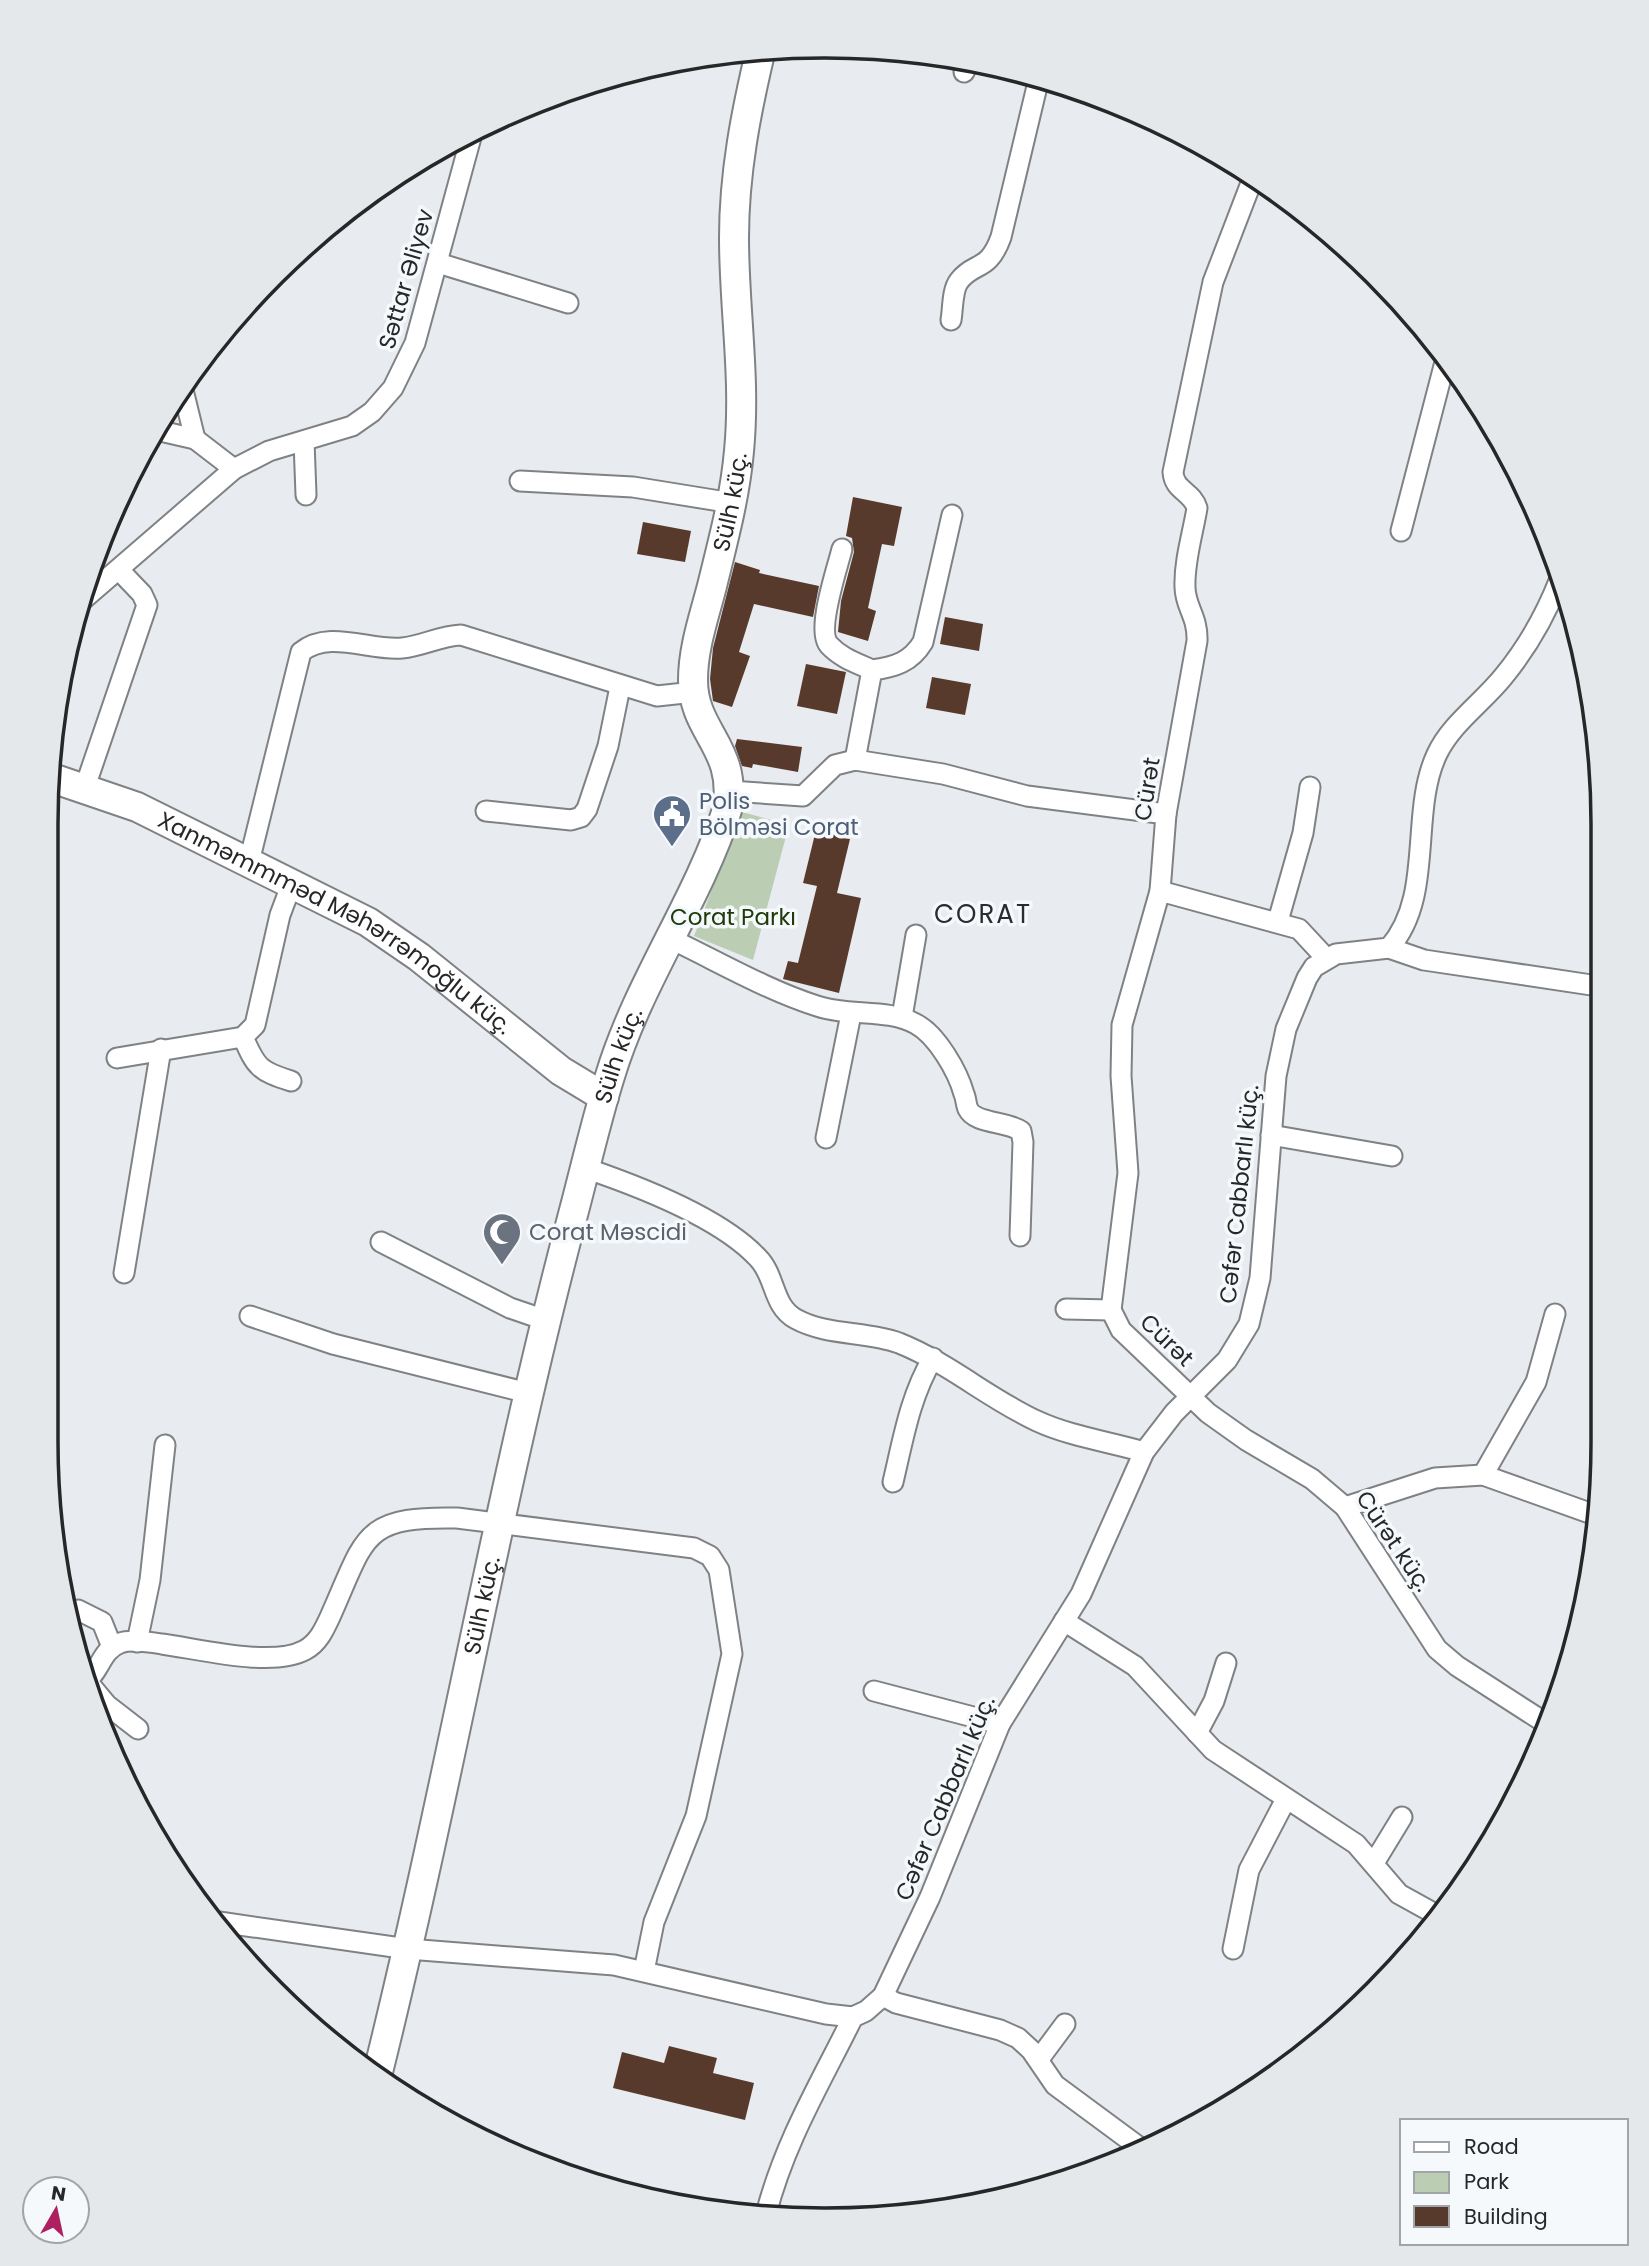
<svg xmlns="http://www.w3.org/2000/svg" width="1649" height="2266" font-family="Poppins,sans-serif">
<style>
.green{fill:#bbcdb2}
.building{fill:#583a2c}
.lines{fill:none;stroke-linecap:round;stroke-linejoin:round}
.street-casing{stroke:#7f8285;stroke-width:23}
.secondary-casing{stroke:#7f8285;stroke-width:32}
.street{stroke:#fff;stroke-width:19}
.secondary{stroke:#fff;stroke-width:28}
.labels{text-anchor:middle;stroke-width:7;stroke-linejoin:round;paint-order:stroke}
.street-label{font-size:23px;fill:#262728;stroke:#f5f9fc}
.service-label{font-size:23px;fill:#4e5e75;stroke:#f5f9fc;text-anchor:start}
.park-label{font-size:23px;fill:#203b0b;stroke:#f5f9fc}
.worship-label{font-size:23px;fill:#5b616d;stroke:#f5f9fc;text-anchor:start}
.quarter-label{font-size:26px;letter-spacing:2px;fill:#2a2c2f;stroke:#f5f9fc}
.rim{fill:none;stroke:#262728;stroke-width:3.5}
</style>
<rect width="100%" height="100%" fill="#e8ebef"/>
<!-- green -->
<path class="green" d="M742,812l47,13 -36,135 -59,-24z"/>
<!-- building -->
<g class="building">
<path d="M853,497l49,10 -8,39 -12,-2 -14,64 8,3 -8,30 -30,-9 3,-31 13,-49 -2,-14 -6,-2z"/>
<path d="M643,522l48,9 -6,31 -48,-8z"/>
<path d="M735,562l25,8 -1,3 60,13 -6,31 -59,-13 -15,48 11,4 -18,51 -19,-6 -3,-22 3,-31z"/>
<path d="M945,617l38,7 -4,27 -39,-7z"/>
<path d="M806,664l40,8 -9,42 -40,-8z"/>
<path d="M932,677l39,7 -6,31 -39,-7z"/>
<path d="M737,739l65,8 -4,25 -45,-8 -1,4 -10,-2 -7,-20z"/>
<path d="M816,830l34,9 -13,54 24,5 -22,95 -56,-14 5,-18 10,2 19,-77 -14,-3z"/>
<path d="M669,2046l48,12 -4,15 41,10 -9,37 -132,-32 9,-36 42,11z"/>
</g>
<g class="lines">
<defs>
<g id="street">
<path d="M964,72l5,-10"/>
<path d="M1253,178l-40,104 -40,190c1,19 19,19 24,36 -4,25 -13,53 -12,79 0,20 13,29 12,54l-31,173 -6,77 -38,134 -1,51 7,97 -17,137 10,20 87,83 38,27 66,39 33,28 92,142 20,17 90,58"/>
<path d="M438,263l130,40"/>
<path d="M951,320c2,-11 1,-30 8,-39 15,-20 29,-8 42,-44l38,-159"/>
<path d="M182,386l13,53"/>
<path d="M156,430l39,9 39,30"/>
<path d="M304,441l2,54"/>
<path d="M520,481l113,6 99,16"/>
<path d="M1401,531l43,-165"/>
<path d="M842,549c-5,20 -26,81 -13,96 12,13 28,18 43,25"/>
<path d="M79,603l155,-134 35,-18 83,-25 20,-14 21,-24 22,-45 58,-213"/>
<path d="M855,760l17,-90c23,-3 39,-8 51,-28l29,-127"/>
<path d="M85,787l62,-182 -5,-11 -23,-24"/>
<path d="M730,791l73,5 32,-31 20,-5 88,14 84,22 139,18"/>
<path d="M486,811l85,9 10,-3 6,-8 21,-63 12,-59"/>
<path d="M249,862l52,-210c28,-23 68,-1 101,-4 21,-2 37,-12 59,-13l196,61 37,-4"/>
<path d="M1160,891l139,38 27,29"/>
<path d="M1278,921l25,-88 7,-46"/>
<path d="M671,939c48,23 96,51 146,67 32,11 70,2 99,18 21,11 42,48 48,70 2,4 2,11 4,15 7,15 39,12 53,22l2,11 -3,94"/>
<path d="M1389,948l35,12 174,26"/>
<path d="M902,1017l14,-82"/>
<path d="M243,1037c13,30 16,34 48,44"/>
<path d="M117,1058l126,-21 12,-12 25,-110 12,-32"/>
<path d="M1271,1135l121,21"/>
<path d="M826,1138l25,-124"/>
<path d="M585,1168c53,18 135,49 173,90 18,18 14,48 38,61 31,17 70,12 103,24 50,20 90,56 138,78 32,15 73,21 107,31"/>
<path d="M381,1242l129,66 35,12"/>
<path d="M124,1273l37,-224"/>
<path d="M1066,1309l45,1"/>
<path d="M250,1316l83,28 195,49"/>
<path d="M1483,1475l53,-93 19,-68"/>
<path d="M893,1482c10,-42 17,-86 40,-124"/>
<path d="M1345,1507l90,-29 48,-3 115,41"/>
<path d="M78,1610l24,12 10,25"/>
<path d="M1064,1621l71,45 78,84 143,94 43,50 38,21"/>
<path d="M137,1642l13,-62 15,-135"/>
<path d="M87,1681l20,24 31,24"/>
<path d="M85,1682c15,-10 16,-32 35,-39 11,-4 30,-1 42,1 38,5 110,24 143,6 13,-7 19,-20 25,-33 36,-80 31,-101 127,-99l237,30 16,8 9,14 13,84 -36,162 -42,106 -10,49"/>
<path d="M874,1691l126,33"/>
<path d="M1197,1733l17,-32 12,-38"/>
<path d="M1374,1863l28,-46"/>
<path d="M219,1922l189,27 206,16 212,49 27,3"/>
<path d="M1233,1949l16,-79 37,-71"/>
<path d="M883,1996l13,7 104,27 18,8 13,12 24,35 88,65"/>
<path d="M1039,2059l26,-35"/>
<path d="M766,2214c19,-73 54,-130 87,-197l13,-6 17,-15 47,-99 70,-173 81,-130 63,-142 30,-39 53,-53 22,-36 11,-46 16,-202 10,-47 21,-51 7,-11 22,-13 53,-6c46,-52 20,-135 48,-194 14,-30 45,-51 66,-77 23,-28 43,-63 56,-96"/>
</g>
<g id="secondary">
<path id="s1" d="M52,778l85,29 231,115 51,35 142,114 43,26"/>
<path id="s2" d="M378,2072c70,-282 119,-569 193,-850 13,-48 24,-98 39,-146 28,-93 87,-174 117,-266 11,-63 -34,-77 -34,-130 0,-32 11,-63 19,-94 11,-45 23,-89 27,-135 7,-72 -5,-142 -5,-213 0,-65 12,-126 27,-189"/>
</g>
</defs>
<!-- street casing -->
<use href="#street" class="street-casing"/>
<!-- secondary casing -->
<use href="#secondary" class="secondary-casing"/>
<!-- street -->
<use href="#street" class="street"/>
<!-- secondary -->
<use href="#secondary" class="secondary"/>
</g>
<!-- icons -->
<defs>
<symbol id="civic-pin" viewBox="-11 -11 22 30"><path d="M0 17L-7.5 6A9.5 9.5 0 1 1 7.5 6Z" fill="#5c6f8a" stroke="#f5f9fc"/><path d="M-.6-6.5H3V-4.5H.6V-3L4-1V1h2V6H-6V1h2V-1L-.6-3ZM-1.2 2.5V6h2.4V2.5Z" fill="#fff"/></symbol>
<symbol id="mosque-pin" viewBox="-11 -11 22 30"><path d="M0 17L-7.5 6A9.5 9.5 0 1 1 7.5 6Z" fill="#6b7280" stroke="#f5f9fc"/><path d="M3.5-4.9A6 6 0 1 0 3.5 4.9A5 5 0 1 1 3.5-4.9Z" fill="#fff"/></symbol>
</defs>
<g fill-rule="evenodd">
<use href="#civic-pin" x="650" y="792" width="44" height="60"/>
<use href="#mosque-pin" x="480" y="1210" width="44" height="60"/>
</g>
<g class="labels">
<!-- street labels -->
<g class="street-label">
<text transform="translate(406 279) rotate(-74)" y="8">Səttar Əliyev</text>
<text dy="8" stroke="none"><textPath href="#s2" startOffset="1633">Sülh küç.</textPath></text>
<text transform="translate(1147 789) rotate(-81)" y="8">Cürət</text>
<text dy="8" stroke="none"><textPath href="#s1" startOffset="320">Xanməmmməd Məhərrəmoğlu küç.</textPath></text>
<text dy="8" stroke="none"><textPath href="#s2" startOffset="1045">Sülh küç.</textPath></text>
<text transform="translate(1239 1194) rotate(-84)" y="8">Cəfər Cabbarlı küç.</text>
<text transform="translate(1167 1340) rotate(44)" y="8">Cürət</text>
<text transform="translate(1394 1541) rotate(56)" y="8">Cürət küç.</text>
<text dy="8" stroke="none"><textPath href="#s2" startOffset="478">Sülh küç.</textPath></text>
<text transform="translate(945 1798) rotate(-67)" y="8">Cəfər Cabbarlı küç.</text>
</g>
<!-- service labels -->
<g class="service-label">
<text x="699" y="809">Polis<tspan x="699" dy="26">Bölmәsi Corat</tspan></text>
</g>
<!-- park labels -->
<g class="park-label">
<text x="733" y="925">Corat Parkı</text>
</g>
<!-- worship labels -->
<g class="worship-label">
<text x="529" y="1240">Corat Məscidi</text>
</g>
<!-- quarter labels -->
<g class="quarter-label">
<text x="983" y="923">CORAT</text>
</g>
</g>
<!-- crop -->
<path d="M0 0H1649V2266H0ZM824 58H825A766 766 0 0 1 1591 824V1442A766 766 0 0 1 825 2208H824A766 766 0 0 1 58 1442V824A766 766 0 0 1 824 58Z" fill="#e4e8eb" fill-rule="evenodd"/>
<path class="rim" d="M824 58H825A766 766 0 0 1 1591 824V1442A766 766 0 0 1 825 2208H824A766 766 0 0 1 58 1442V824A766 766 0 0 1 824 58Z"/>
<!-- legend -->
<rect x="1400" y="2119" width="228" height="126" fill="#f5f9fc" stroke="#a2a5a7" stroke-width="2"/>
<rect x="1414" y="2142" width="35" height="10" fill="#ffffff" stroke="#a2a5a7" stroke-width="2"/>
<text x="1464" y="2154" font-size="21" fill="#262728">Road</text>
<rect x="1414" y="2172" width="35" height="21" fill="#bbcdb2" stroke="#a2a5a7" stroke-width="2"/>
<text x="1464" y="2189" font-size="21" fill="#262728">Park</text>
<rect x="1414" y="2206" width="35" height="21" fill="#583a2c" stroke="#a2a5a7" stroke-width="2"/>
<text x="1464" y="2224" font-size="21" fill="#262728">Building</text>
<!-- north arrow -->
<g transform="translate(56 2210) rotate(9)"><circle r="33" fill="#f5f9fc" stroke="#a2a5a7" stroke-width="2"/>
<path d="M0-5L12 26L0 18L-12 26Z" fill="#ad2160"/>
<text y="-10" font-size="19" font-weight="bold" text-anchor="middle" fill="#262728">N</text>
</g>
</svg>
